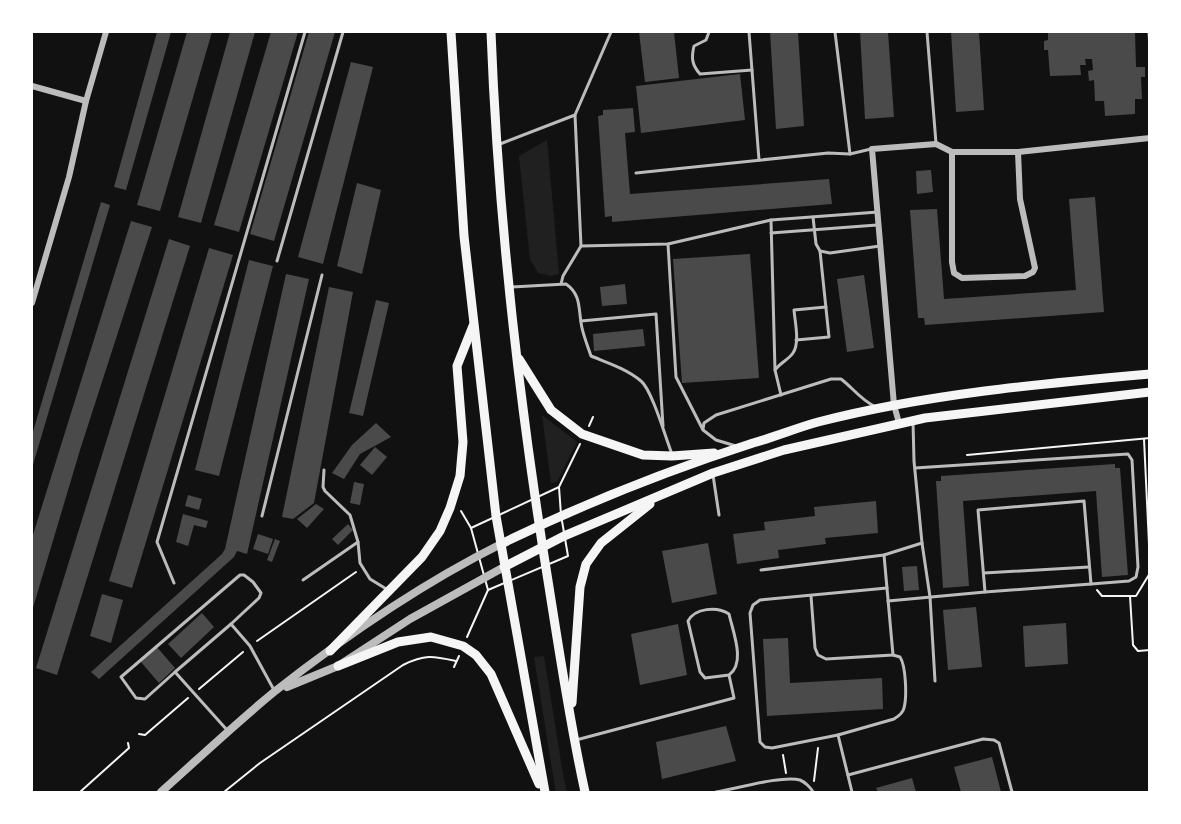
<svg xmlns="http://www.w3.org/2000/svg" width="1181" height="824" font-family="'PT Sans',sans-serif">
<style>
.green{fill:#202020}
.building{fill:#4a4a4a}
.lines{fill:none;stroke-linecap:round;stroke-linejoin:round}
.path{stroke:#f5f5f5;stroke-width:2}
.service{stroke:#bcbcbc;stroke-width:3}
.minor{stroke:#bcbcbc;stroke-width:6}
.tertiary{stroke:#bcbcbc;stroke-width:8}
.secondary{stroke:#f5f5f5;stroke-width:9}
</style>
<rect width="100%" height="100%" fill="#111"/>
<!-- green -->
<g class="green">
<path d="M547,140l12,134 -8,2 -13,-3 -8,-14 -11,-103z"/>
<path d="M542,415l35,27 -20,40 -6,1z"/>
<path d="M544,656l19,118 4,18h-11l-3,-16 -19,-119z"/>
</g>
<!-- building -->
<g class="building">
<path d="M157,32h14l-45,158 -12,-3z"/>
<path d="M187,32h25l-52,179 -23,-6z"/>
<path d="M230,32h25l-54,191 -23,-6z"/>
<path d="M271,32h27l-59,200 -25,-7z"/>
<path d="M309,32h26l-61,209 -24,-7z"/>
<path d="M639,32h35l5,46 -34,4z"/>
<path d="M770,32h28l6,94 -28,3z"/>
<path d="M860,32h28l6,85 -29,2z"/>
<path d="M951,32h28l5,78 -28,2z"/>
<path d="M1048,32h87l1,35h9v10h-4l1,22h-7v15l-30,2 -1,-15h-9l-1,-21 -5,1 -1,-10 5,-1 -1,-11h-7l1,6h-6l1,10 -31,1 -2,-26h-4v-9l4,-1z"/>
<path d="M351,62l22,5 -50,197 -25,-7z"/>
<path d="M740,74l5,46 -104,13 -5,-47z"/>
<path d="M633,108l2,24 -10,1 5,61 199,-15 3,25 -220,18v-6l-7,1 -7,-101 5,-1v-5z"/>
<path d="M931,170l2,22 -16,2 -1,-23z"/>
<path d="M357,183l24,7 -19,84 -25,-8z"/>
<path d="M1095,197l9,115 -179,13 -1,-7h-6l-8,-108 27,-1 7,90 132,-9 -7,-91z"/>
<path d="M101,202l9,3 -78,263v-33z"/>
<path d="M131,221l21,6 -72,223 -48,161v-73z"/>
<path d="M169,239l21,7 -133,429 -21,-7z"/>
<path d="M209,248l24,7 -101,333 -23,-7z"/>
<path d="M750,254l9,124 -77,5 -9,-124z"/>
<path d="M249,260l24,6 -54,210 -24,-6z"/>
<path d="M286,274l23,5 -62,275 -10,-3 -3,6 -135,122 -8,-7 131,-118 3,-5z"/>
<path d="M864,275l10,73 -27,4 -10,-73z"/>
<path d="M625,284l2,20 -25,2 -2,-19z"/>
<path d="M329,287l24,5 -39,211 -21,16 -11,-2z"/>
<path d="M376,300l13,3 -26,113 -14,-3z"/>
<path d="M643,329l2,17 -51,5 -1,-17z"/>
<path d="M376,423l15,14 -31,17 -16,25 -12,-6 20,-28z"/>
<path d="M375,447l12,10 -15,18 -12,-10z"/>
<path d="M1115,464v4h5l8,107 -26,2 -6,-86 -133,10 6,85 -26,2 -7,-107h5v-5z"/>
<path d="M354,482l10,2 -4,21 -10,-2z"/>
<path d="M188,495l14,4 -3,11 -14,-4z"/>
<path d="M876,501l2,32 -53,5 1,6 -48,6 1,8 -42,6 -4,-30 32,-4 -1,-8 51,-6 -1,-9z"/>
<path d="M316,504l8,5 -17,19 -10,-9z"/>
<path d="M183,514l25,7 -2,7 -12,-3 -6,21 -12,-4z"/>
<path d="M348,524l5,6 -15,15 -6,-6z"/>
<path d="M258,534l15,5 -5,15 -15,-5z"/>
<path d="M275,539l5,2 -8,21 -5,-2z"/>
<path d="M708,543l9,51 -45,9 -10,-52z"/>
<path d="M917,566l2,24 -15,1 -2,-24z"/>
<path d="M102,594l21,6 -12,43 -21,-7z"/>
<path d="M976,607l6,60 -34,3 -5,-60z"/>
<path d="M202,613l12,14 -33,31 -13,-14z"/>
<path d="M1066,623l2,41 -43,3 -2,-41z"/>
<path d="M678,624l9,51 -47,10 -9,-51z"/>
<path d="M788,638l2,45 92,-5 1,31 -116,7 -4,-77z"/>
<path d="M156,646l19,22 -16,15 -19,-22z"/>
<path d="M726,726l10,35 -74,18 -6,-37z"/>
<path d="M992,757l9,35h-40l-7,-25z"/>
<path d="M912,778l4,14h-38l-2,-4z"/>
</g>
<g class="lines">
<!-- path -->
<g class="path">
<path d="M589,426l4,-9"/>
<path d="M1144,439l6,126"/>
<path d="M967,455l183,-17"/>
<path d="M559,487l2,28 7,41 -80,34 -17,-62z"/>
<path d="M559,487l21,-43"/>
<path d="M461,511l10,17"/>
<path d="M1097,590l5,6h28l3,49 5,6 12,-1"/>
<path d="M1130,596h6l14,-23"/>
<path d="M467,637l21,-47"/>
<path d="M257,641l99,-69"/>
<path d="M454,667l5,-11"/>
<path d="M199,689l44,-37"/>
<path d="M139,734l6,1 43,-37"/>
<path d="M783,755l3,18"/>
<path d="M814,781l4,-33"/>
<path d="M80,792l49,-44 -1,-5"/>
<path d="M224,792l36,-29 143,-98c22,-11 30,-9 53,-4"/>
</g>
<!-- service -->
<g class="service">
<path d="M709,32l-3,8 -12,6c-3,12 -2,19 6,28l52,-4"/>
<path d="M749,32l10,128"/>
<path d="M835,32l15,122 21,-5"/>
<path d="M927,32l9,111"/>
<path d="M1149,32l1,18"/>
<path d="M575,115l6,131"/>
<path d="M500,144l75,-29 36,-83"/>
<path d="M636,173l192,-20 22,1"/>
<path d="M813,217l3,27 4,7 10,2 50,-7"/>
<path d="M771,220l4,150"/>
<path d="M771,233l106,-8"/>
<path d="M668,244l8,133 27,53 13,10 20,6"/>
<path d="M277,261l66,-229"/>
<path d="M561,284l2,-8 18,-30 87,-2 103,-24 107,-8"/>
<path d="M512,287l54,-3c16,11 12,26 16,44 2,9 6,19 9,28 17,7 36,13 50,25 11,9 25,58 31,73"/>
<path d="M581,321l75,-7 7,112"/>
<path d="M796,340l33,-3 -9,-86"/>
<path d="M781,395l-6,-25c5,-7 13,-10 18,-17 7,-10 2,-31 1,-43l32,-3"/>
<path d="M703,429l1,-6 12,-8 115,-36h10c12,9 19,20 33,27"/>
<path d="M324,470l-1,17 2,4 25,24 8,27 2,21 10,16 18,11"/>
<path d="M713,475l6,40"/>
<path d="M262,516l60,-241"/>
<path d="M922,543l8,54 5,84"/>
<path d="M761,570l123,-15 38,-12 -8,-82 -1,-39"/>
<path d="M984,573l105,-6"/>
<path d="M303,580l55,-38"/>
<path d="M174,583l-17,-41 148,-510"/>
<path d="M985,592l106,-8"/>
<path d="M811,596l4,52 3,7 8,4 67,-4 -9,-100"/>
<path d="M888,601l97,-9 -7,-82 106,-9 7,83 38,-3 7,-4 2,-10 -6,-107 -4,-6 -213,14"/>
<path d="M175,672l-30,27 -9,-1 -15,-21 119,-102h4l9,7 8,11 -2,5 -28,26"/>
<path d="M227,730l-52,-58 56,-48 19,22 24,44"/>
<path d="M838,735l-66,13 -7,-1 -5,-5 -10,-129 3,-8 7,-5 127,-12"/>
<path d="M576,740l158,-42 -5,-23 -24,3 -5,-6 -12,-51c7,-13 29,-15 41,-7 4,18 17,49 0,61"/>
<path d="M848,775l135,-36 11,1 5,3 13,49"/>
<path d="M716,792c19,-3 67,-17 84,-12 5,2 11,8 13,12"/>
<path d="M852,792l-14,-57 56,-16c5,-3 9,-6 10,-11 3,-11 2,-42 -4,-51l-7,-2"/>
</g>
<!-- minor -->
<g class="minor">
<path d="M32,86l54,15"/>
<path d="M952,152v110l2,11 8,5 63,-2 8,-4 2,-4 -15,-69 -2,-47"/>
<path d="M32,303l37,-126 17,-76 20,-69"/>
<path d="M899,423l-5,-18 -22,-256 64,-5 16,8h66l132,-14"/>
</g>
<!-- tertiary -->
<g class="tertiary">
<path d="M287,687l51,-21 72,-47 94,-52"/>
<path d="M161,792c37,-33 74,-68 113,-100 70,-55 147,-108 227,-148"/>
</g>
<!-- secondary -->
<g class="secondary">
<path d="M451,32l13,204 32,280 49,276"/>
<path d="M491,32c7,185 28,371 58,555 11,69 21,137 36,205"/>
<path d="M519,359l32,51 31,24 61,21 29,1 42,-3"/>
<path d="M501,544c82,-40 165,-73 252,-101 22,-6 43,-15 65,-21 109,-28 220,-38 332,-48"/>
<path d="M504,567l60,-31 149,-63 71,-23 141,-32 225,-26"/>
<path d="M330,651l92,-94 18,-26 10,-23 10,-32 3,-34 -6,-76 16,-40"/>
<path d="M338,666l60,-24 33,-5 32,9 13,9 15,19 48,110"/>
<path d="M572,703l8,-116 6,-23 15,-21 49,-39"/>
</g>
</g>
<!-- border -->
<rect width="1181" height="824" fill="none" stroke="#ffffff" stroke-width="66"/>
</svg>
